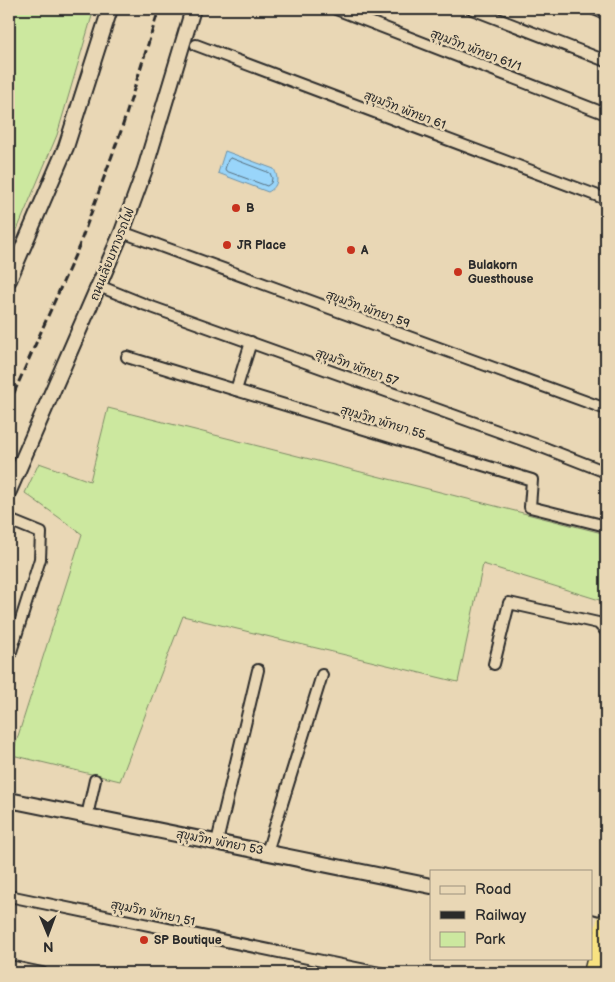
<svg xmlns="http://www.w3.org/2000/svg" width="615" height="982" font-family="'Balsamiq Sans','Playpen Sans Thai',sans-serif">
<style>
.green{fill:#cce89f;stroke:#7c8a65}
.water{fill:#99d5fa;stroke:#6d91a7}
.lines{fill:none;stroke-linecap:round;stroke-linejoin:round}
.shore{stroke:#576f7e;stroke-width:1}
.street-casing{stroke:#2b2b2b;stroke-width:14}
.secondary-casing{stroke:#2b2b2b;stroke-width:18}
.highway-casing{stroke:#2b2b2b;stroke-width:21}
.street{stroke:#e9d7b5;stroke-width:10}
.secondary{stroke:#e9d7b5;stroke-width:14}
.highway{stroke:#f8e281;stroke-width:18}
.rail{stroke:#2b2b2b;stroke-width:3;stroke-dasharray:8 4;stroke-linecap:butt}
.poi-dot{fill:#c8321e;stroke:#e9d7b5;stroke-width:2}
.labels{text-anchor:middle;stroke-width:5;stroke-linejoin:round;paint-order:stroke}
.street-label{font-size:12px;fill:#2b2b2b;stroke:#e9d7b5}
.poi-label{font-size:12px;font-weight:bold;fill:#2b2b2b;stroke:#e9d7b5;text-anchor:start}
</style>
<rect width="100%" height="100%" fill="#e9d7b5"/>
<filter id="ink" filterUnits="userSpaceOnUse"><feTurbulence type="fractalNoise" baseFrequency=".02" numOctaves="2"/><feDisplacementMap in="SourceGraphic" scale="10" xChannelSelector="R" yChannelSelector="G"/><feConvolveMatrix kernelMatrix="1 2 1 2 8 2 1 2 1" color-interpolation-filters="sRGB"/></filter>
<g filter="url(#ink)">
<!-- green -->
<g class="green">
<path d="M9,9h85l-37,126 -48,114z"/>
<path d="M108,408l498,126v68l-123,-38 -25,118 -275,-66 -63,165 -108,-26 70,-221 -57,-41 14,-30 51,18z"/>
</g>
<!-- water -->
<path class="water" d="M225,151l49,18c5,9 4,18 -6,23l-50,-19z"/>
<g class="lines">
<!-- shore -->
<path class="shore" d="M231,158l39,15 2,5 -1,5 -4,3 -41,-15 -1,-2 3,-9z"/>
<defs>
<g id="street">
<path d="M336,9l270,105"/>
<path d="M472,9l134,52"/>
<path d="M594,9l12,5"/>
<path d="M196,45l410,154"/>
<path d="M122,232l484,177"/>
<path d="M99,286l47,19 396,142 64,25"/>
<path d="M127,357l405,123 -2,27 76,19"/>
<path d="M236,390l15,-48"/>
<path d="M9,520l32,13 -1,26 -31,99"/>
<path d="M494,664l15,-61 89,20 8,8"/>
<path d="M87,816l8,-36"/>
<path d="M217,842l41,-172"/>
<path d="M267,852l55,-177"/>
<path d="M9,896l371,77"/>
<path d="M9,966l33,7"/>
</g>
<g id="secondary">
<path d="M9,280l57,-133 44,-138"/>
<path d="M9,491l113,-259 23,-63 48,-160"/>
<path d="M9,800l422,86"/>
<path d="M591,922l14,4"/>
</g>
<path id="highway" d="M593,973l13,-51"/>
</defs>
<!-- street casing -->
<use href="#street" class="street-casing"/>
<!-- secondary casing -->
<use href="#secondary" class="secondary-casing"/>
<!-- highway casing -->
<use href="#highway" class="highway-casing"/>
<!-- street -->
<use href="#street" class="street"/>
<!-- secondary -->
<use href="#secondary" class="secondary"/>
<!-- highway -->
<use href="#highway" class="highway"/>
<!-- rail -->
<path class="rail" d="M9,404l70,-158 42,-115 38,-122"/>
</g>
</g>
<!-- markers -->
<g class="poi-dot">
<circle cx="236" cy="208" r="5"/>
<circle cx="227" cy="245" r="5"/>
<circle cx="351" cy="250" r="5"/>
<circle cx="458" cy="272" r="5"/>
<circle cx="144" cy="940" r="5"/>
</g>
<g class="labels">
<!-- street labels -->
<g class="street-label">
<text transform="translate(476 50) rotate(21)" y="4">สุขุมวิท พัทยา 61/1</text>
<text transform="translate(405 110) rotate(21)" y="4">สุขุมวิท พัทยา 61</text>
<text transform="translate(112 254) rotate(-68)" y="4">ถนนเลียบทางรถไฟ</text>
<text transform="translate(368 309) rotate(20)" y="4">สุขุมวิท พัทยา 59</text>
<text transform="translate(357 367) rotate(20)" y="4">สุขุมวิท พัทยา 57</text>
<text transform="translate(383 422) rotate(17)" y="4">สุขุมวิท พัทยา 55</text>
<text transform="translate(220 842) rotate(11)" y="4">สุขุมวิท พัทยา 53</text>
<text transform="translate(153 913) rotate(12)" y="4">สุขุมวิท พัทยา 51</text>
</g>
<!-- poi labels -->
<g class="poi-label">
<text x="246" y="212">B</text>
<text x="237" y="249">JR Place</text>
<text x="361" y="254">A</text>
<text x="468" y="269">Bulakorn<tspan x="468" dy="14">Guesthouse</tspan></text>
<text x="154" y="944">SP Boutique</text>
</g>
</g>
<!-- margin -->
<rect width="615" height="982" fill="none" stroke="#e9d7b5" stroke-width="30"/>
<rect x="15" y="15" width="585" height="952" fill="none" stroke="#2b2b2b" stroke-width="2" filter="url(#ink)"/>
<!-- legend -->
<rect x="430" y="870" width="162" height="90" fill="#e9d7b5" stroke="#9d927e"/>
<rect x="440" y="886" width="25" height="8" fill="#e9d7b5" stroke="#9d927e"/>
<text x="475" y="894" font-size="15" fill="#2b2b2b">Road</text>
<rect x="440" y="911" width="25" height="8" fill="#2b2b2b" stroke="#9d927e"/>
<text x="475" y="920" font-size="15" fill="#2b2b2b">Railway</text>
<rect x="440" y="932" width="25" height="15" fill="#cce89f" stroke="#9d927e"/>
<text x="475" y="944" font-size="15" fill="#2b2b2b">Park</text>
<!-- north arrow -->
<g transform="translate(48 934) rotate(179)" stroke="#e9d7b5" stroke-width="4" paint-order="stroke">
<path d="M0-4L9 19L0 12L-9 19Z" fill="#2b2b2b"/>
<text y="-8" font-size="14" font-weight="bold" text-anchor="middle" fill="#2b2b2b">N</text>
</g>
</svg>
